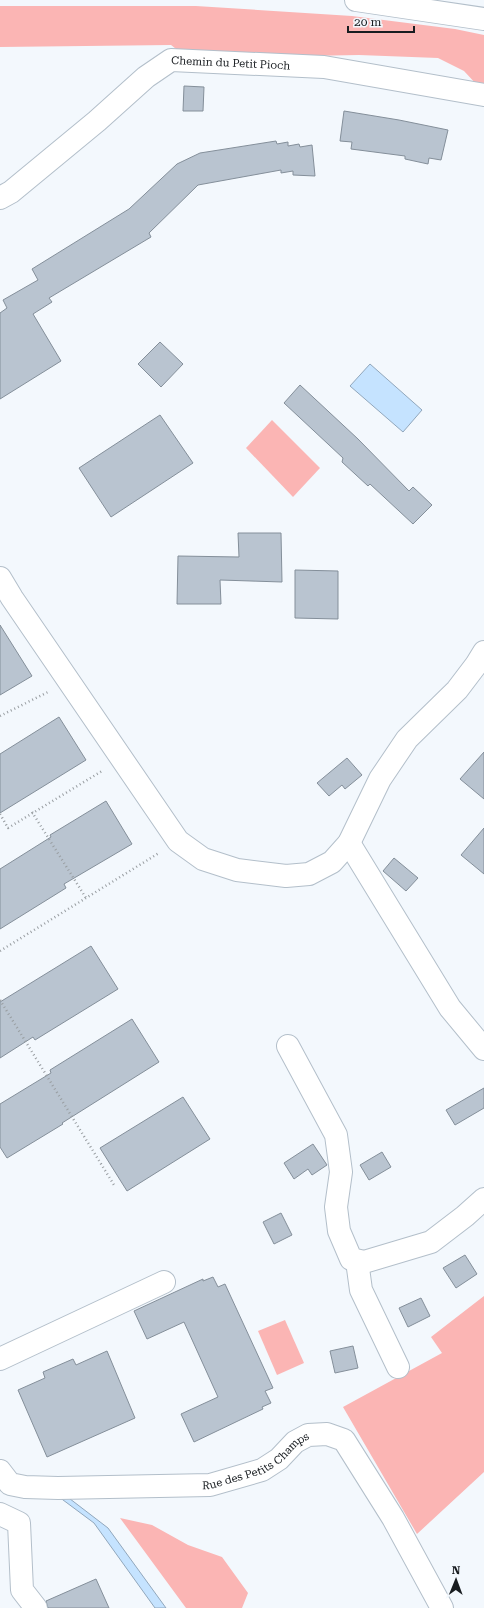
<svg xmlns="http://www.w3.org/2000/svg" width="484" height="1608" font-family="'Roboto Serif',serif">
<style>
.green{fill:#fbb5b4}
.water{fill:#c5e3ff;stroke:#91a7bc}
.building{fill:#b9c4d0;stroke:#848f9a}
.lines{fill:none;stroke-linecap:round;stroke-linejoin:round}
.minor-casing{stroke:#b3bfca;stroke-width:24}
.highway-casing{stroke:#b3bfca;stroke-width:24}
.path{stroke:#999ea2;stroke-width:2.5;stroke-dasharray:1 3;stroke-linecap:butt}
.minor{stroke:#fff;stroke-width:22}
.highway{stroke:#fff;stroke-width:22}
.labels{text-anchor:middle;stroke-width:3;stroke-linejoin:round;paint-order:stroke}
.street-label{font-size:11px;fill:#181c20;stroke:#f3f8fd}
</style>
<rect width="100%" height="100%" fill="#f3f8fd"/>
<!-- green -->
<g class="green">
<path d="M0,6h196l156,10 103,13 29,6v52l-6,-1 -14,-15 -26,-13 -79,-3 -54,1 -125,-4 -9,-7 -171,2z"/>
<path d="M272,420l48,48 -27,29 -47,-49z"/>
<path d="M484,1296v176l-67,62 -74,-127 99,-54 -11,-16z"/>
<path d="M285,1320l19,43 -27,12 -19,-44z"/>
<path d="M120,1518l32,7 36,20 34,12 26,36 -6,15h-56z"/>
</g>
<!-- water -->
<g class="water">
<path d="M370,364l52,46 -19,22 -53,-46z"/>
<path d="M51,1491l10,1 47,36 58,80h-11l-61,-85z"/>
</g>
<!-- building -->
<g class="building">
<path d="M184,86l20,1 -1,24h-20z"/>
<path d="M344,111l55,9 49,10 -7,30 -12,-2 -1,6 -23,-5v-3l-54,-7 1,-7 -12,-1z"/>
<path d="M276,141l1,3 11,-2v4l11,-2 1,3 12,-2 3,31 -22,-1v-4l-12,2v-3l-83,15 -49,48 2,4 -102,61 3,4 -19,12 28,47 -61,38v-86l7,-5 -4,-8 35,-20 -6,-11 97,-60 48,-45 23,-11z"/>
<path d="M160,342l23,22 -22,23 -23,-23z"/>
<path d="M300,385l58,54 51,52 4,-4 19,18 -19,19 -43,-40 -2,2 -26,-24 1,-4 -59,-55z"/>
<path d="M160,415l33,48 -82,54 -32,-49z"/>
<path d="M238,533h43l1,49 -62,-2 1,24h-44l1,-48 61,1z"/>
<path d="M295,570l43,1v48l-43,-1z"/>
<path d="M0,625l32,51 -32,19z"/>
<path d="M59,717l27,43 -86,53v-59z"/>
<path d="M484,752v47l-24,-20z"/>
<path d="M347,758l15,17 -17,14 -3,-4 -13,11 -12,-13z"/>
<path d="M106,801l26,43 -68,40 2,4 -66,41v-60l51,-32 -1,-2z"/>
<path d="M484,828v46l-23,-19z"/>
<path d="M394,858l24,20 -12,13 -23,-20z"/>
<path d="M91,946l27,43 -83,51 -2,-3 -33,21v-56z"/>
<path d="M132,1019l27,43 -97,61 1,1 -56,34 -7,-11v-43l51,-31 -1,-3z"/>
<path d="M484,1088v20l-29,17 -9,-15z"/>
<path d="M183,1097l27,42 -83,52 -27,-43z"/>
<path d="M313,1144l14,21 -15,10 -4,-6 -14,10 -10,-16z"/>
<path d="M382,1152l9,15 -22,13 -9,-15z"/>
<path d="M281,1213l11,22 -18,9 -11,-22z"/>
<path d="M465,1255l12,19 -21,14 -13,-20z"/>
<path d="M213,1277l5,10 7,-3 48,104 -8,3 6,12 -9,4 1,2 -69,33 -13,-28 37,-17 -34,-75 -37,17 -13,-28 69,-32v2z"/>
<path d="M421,1298l9,18 -22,11 -9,-19z"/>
<path d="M353,1346l5,22 -23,5 -5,-22z"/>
<path d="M107,1351l28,67 -88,39 -29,-67 27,-12 -2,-6 30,-13 3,6z"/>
<path d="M96,1579l13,29h-61l-2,-7z"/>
</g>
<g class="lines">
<defs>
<g id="minor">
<path id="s1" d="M0,198l11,-6 86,-71 49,-44 25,-17 153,7 160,28"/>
<path d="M0,578l12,20 166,243 25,18 34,11 49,6 23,-2 23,-12 17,-19 31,-64 27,-40 50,-49 19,-25 8,-13"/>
<path d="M349,843l101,165 34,41"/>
<path d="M288,1046l48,89 5,37 -5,35 3,24 12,28 13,3 67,-20 34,-26 19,-17"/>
<path d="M357,1261l4,29 37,77"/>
<path d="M0,1359l164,-77"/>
<path id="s2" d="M0,1471l10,13 15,3 33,1 152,-3 52,-15 17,-11 16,-17 13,-7 19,-1 17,6 49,78 49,90"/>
<path d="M0,1514l19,9 3,67 14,18"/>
</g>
<path id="highway" d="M356,0l128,19"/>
</defs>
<!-- minor casing -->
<use href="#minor" class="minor-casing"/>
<!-- highway casing -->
<use href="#highway" class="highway-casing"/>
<!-- path -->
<g class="path">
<path d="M0,716l50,-25"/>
<path d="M32,812l54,86"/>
<path d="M0,814l8,14 94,-57"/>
<path d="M0,951l159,-98"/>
<path d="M0,1000l114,185"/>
</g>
<!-- minor -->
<use href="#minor" class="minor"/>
<!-- highway -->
<use href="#highway" class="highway"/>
</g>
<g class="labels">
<!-- street labels -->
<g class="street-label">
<text dy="4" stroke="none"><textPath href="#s1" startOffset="280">Chemin du Petit Pioch</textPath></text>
<text dy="4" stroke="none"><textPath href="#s2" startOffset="269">Rue des Petits Champs</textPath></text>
</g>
</g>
<!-- north arrow -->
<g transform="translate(456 1580) rotate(1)" stroke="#f3f8fd" stroke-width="3" paint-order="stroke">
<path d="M0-3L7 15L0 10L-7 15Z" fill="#181c20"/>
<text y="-6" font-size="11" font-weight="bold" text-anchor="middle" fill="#181c20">N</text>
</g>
<!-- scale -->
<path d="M348 26v6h66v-6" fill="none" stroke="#181c20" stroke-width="2"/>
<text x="354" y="26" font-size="12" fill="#181c20" stroke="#f3f8fd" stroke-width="3" paint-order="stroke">20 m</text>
</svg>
